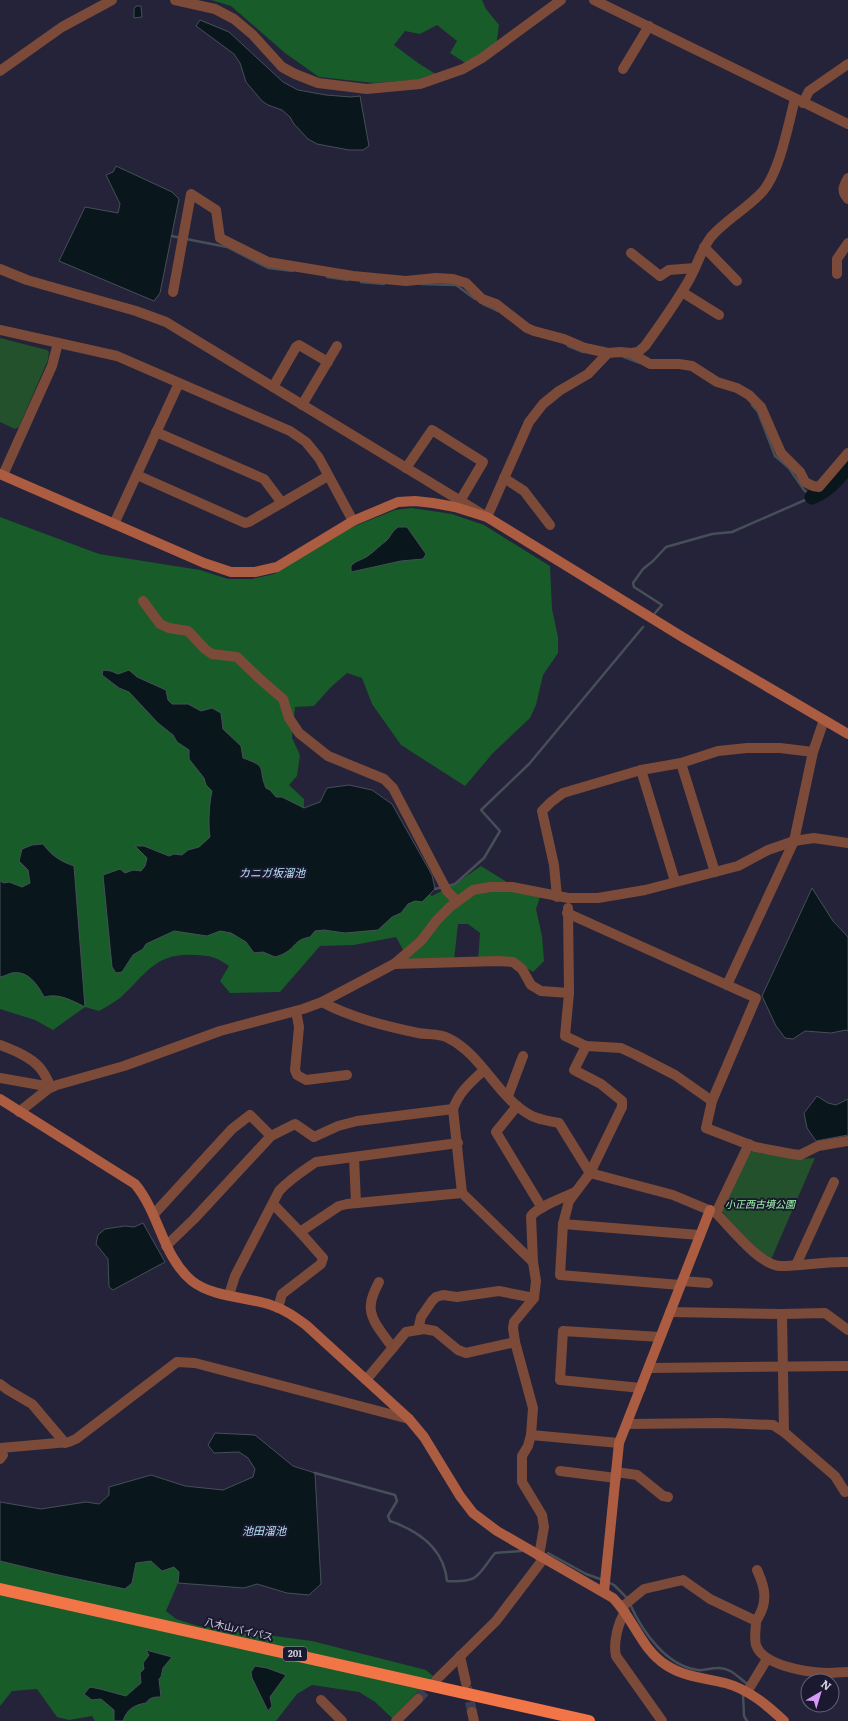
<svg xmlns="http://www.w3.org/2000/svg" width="848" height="1721" font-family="Literata,'Noto Sans JP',serif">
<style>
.green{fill:#22512b}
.forest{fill:#185c29}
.water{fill:#09171c;stroke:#464f57}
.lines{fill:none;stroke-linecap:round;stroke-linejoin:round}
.stream{stroke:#464f57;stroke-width:2.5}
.river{stroke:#09171c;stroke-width:15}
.street-tunnel{stroke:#3e3d52;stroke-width:10;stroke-dasharray:10 5;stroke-linecap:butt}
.street{stroke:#7c4a38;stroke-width:10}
.secondary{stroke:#ac5c40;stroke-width:10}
.highway{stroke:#f27548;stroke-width:12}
.labels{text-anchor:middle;stroke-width:4;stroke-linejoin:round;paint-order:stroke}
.shield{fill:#1b192f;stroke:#9c9aac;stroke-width:1}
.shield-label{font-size:9px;font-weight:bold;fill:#d3d2e2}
.park-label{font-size:10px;font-style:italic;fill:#9ef8ac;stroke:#1b192f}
.street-label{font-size:10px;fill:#d3d2e2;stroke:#1b192f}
.water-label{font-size:11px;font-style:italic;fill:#b6e5f7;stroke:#1b192f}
</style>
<rect width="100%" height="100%" fill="#242339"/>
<!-- green -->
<g class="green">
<path d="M0,338l47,12 2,2 -1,8 -29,67 -4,2 -15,-7z"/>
<path d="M749,1151l45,8 21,-1 -45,104 -9,-5 -40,-47z"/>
</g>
<!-- forest -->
<g class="forest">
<path d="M211,0h271l4,9 13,16 -3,22 -29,17 -17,-11 7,-12 -20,-16 -17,9 -15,-3 -11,14 24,18 24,15 -68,5 -55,-6 -34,-24 -54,-47z"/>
<path d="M412,508l40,6 32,11 66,41 2,43 6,28v16l-15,22 -7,30 -6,13 -37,35 -28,33 -64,-41 -29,-41 -10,-26 -15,-5 -17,15 -16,18 -19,1 -3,31 8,17 -3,21 -8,9 15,14v9l128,88 23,-12 26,-18 45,28 14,3 -4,12 6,27 2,25 -11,11 -8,-5 -47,-7 2,-27 -12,-9h-10l-4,36 -45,1 -13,-24 -42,8 -34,1 -40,46 -50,1 -10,-12 9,-15c-15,-10 -17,-10 -35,-11 -40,-2 -48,20 -74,43 -7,5 -14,9 -21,13l-14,-4 -32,23 -18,-10 -35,-11v-492l99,37 101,16 28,9h24l22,-5 76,-46 45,-18z"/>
<path d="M0,1561l54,13 78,9 4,-20 15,-2 11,10 12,-4 6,5 -2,11 -12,28 10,8 22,7 114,15 114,29 7,6 -41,42 -17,-16 -16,-10 -47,-7 -15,9 -21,27h-181l-3,-5 -23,4 -12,-3 -20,-28 -25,2 -12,15z"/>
</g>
<!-- water -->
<g class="water">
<path d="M136,6h5l1,11 -8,1v-9z"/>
<path d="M200,20l29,12 54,50 15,8 28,5 25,2 9,-1 9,50 -6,4h-14l-32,-6 -9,-5 -14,-15 -4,-7 -8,-7 -14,-5 -6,-4 -16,-19 -6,-19 -6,-9 -38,-28z"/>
<path d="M116,166l56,26 7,7 -19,94 -6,8 -95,-40 26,-54 33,6 2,-9 -14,-29 7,-3z"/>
<path d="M398,527h9l19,27 -3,5 -22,2 -50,11v-6c5,-6 12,-6 18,-11 6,-4 11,-10 17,-14 5,-4 4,-8 12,-14z"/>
<path d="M103,670l8,1 7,3 11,-4 8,7 29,13 2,10 4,4h16l13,7 11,-3 9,5 2,16 18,17 2,12c26,9 14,9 23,30l4,2 6,7h6l22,11 16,-6 7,-14 22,-3 23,5 20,14 40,71 3,14 -13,13 -7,-1 -7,3 -7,9 -9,4 -14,13 -33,3 -21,-3 -9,1 -5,6c-16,3 -14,10 -25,16 -3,2 -7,3 -10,4l-12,-5 -9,1 -8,-11 -15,-9 -11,-2 -13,5 -33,-5 -28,13 -3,5 -10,6 -11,17 -6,1 -4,-6 -9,-92 17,-6 5,4 8,-3 8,1 4,-5 2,-8 -12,-12h9l25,10 5,-2 8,1 6,-5 11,-3 11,-10c-2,-14 -1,-32 2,-46l-6,-6 -2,-7 -15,-19v-9l-12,-8 -4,-7 -15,-12 -29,-31 -10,-4 -17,-13z"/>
<path d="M43,844c9,12 17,17 31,22l11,141c-14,-7 -26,-14 -41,-10 -6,-12 -16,-27 -32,-24 -4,1 -7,3 -12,4v-96l4,2 5,-1 13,5 8,-4 -2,-13 -9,-9 3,-12 10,-4z"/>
<path d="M812,888l21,33 15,16v94l-2,-1 -15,3 -26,-2 -12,8 -8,-1 -9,-12 -14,-30z"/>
<path d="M817,1096l11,7 8,2 12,-6v36l-32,6 -9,-13 -3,-15z"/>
<path d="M143,1223l22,39 -52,28 -4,-3 -1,-28 -12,-15 2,-9 7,-6 20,-3 9,1z"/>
<path d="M215,1433l40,2 38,31 22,7 6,111 -12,11 -22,-2 -30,-9 -13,4 -66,-5 1,-11 -5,-5 -12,4 -11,-10 -15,2 -4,20 -7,6 -71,-15 -54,-13v-59l41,7 45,-7 13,2 10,-9v-8l42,-12 34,11 38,4 30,-13 2,-8 -7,-11 -9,-6 -25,1 -6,-8z"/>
<path d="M146,1650l26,7 -9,11 -2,9 -2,2 2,18c-7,0 -11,0 -15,6 -12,2 -19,6 -23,18h-9v-11l-13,-11 -9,1 -8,-6 6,-7 10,2 26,7 15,-13 -1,-10 4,-4 -1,-6 6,-8z"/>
<path d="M255,1666l12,2 19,7 -16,22 2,9 -4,5 -16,-33 -1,-6z"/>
</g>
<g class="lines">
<!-- stream -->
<g class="stream">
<path d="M172,236l9,2"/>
<path d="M186,239l41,8 41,21 25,3"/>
<path d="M327,277l21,3"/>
<path d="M361,282l23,2"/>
<path d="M421,284l35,1 19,14"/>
<path d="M483,304l15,7"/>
<path d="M568,346l15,6"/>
<path d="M624,357l16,6"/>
<path d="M655,613l7,-8 -28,-18 -1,-4 10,-14 10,-8 13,-14 46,-13 20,-2 80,-35 -8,-7 -15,-22 -14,-12 -17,-44 -6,-7"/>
<path d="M448,886l7,-2 29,-26 16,-27 -19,-21 48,-46 114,-137"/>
<path d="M435,889l8,-2"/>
<path d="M315,1473l80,22 2,6 -9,15 2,5c29,10 54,28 57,60 33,2 30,-6 48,-28l26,-2"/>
<path d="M548,1553l38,21 17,6"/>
<path d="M608,1582l6,3 14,14"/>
<path d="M630,1604c12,27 36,62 68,66 6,1 13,-2 19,-2 12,-1 20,8 29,15"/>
<path d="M743,1695l1,21 3,5"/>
</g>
<!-- river -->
<path class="river" d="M812,497c16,-6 26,-19 36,-31"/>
<!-- street-tunnel -->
<g class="street-tunnel">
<path d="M467,1687l5,25"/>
<path d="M418,1699l16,-17"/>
</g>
<!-- street -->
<g class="street">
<path d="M175,0l40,9 19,10 19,16 29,32 13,7 23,9 49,6 53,-5 43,-15 19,-11 79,-58"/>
<path d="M594,0l254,124"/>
<path d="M623,69l26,-43"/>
<path d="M0,71l62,-44 50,-27"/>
<path d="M803,103l6,-12 39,-27"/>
<path d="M848,178c-5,9 -7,13 0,21"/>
<path d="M704,247l33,34"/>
<path d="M631,253l29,23 9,-6 26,-2"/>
<path d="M0,269l27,11 109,31 30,11 321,195 42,-95 14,-18 16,-13 29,-17 20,-21"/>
<path d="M837,274v-15l11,-16"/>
<path d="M173,292l18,-98 25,16 4,28 48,24 85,14 53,5 30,-3 17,1 13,4 16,16 14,5 31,24 7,3 30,8 21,9 23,5 12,-1 11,1 7,-1 7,-6c15,-21 31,-43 44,-66 8,-14 12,-30 22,-43 13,-16 37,-29 52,-46 17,-20 25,-66 32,-92"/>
<path d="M682,292l37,23"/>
<path d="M0,330l117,26 173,75 16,11 13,16 34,63"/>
<path d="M631,353l19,11h29l13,2 25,16 20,6 12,7 12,12 20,46 19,19 5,10 8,4 6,1 29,-34"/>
<path d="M273,387l23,-40 3,-2 29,17"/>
<path d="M302,405l35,-59"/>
<path d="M156,432l108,47 18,24"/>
<path d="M406,468l26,-38 51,32 -23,39"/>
<path d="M3,475l49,-109 6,-23"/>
<path d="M137,475l108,48 4,-1 79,-46"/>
<path d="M504,478l20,13 26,34"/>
<path d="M114,524l65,-141"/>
<path d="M143,601l17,23 9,4 19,3 17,18 7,5 25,3 24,23 22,19 6,19 10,15 29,23 56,23 9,9 54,103 10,10"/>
<path d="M681,763l34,109"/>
<path d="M641,770l34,111"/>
<path d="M557,897l-3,-32 -12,-54 9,-9 12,-9 78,-23 40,-7 37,-12 29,-3h33l33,4"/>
<path d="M568,908l1,85 -4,43 21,10 35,2 15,7 39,20 37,26"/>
<path d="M567,913l189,85 -44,103 -6,27 49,19 37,7 8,1 18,-9 30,-5"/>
<path d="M394,964l104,-3 15,1 9,7 9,16 10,6 28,2"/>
<path d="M727,985l67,-144 19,-89 11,-32"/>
<path d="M322,1002c30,16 63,24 96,31 10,2 21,0 30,5 35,17 50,61 84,78 8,4 18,5 27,7l31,50 83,22 43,18 33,-69"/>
<path d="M296,1011l3,16 -4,43 2,5 9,5 41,-5"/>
<path d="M0,1045c13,5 31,12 40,23 5,6 8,13 11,19"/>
<path d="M586,1046l-12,24 27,14 21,17v6l-32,66 -21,28 -6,23 -3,51 120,10"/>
<path d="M484,1070c-13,12 -25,22 -31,39l9,84 71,69 3,19 -2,17 -20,24 -1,6 2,14 18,66 -2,27 88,8"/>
<path d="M0,1078l51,9"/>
<path d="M508,1096l15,-40"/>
<path d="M517,1106l-21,26 46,76"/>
<path d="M19,1112l29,-23 9,-4 67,-19 96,-35 83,-22 19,-7 72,-38 27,-23 16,-21 13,-13 23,-17 17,-3h22l56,11h30l47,-8 93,-24 30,-16 26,-9 20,-3 34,5"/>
<path d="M354,1157l2,46"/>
<path d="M273,1204l27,28"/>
<path d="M716,1213c15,15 44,53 65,53 22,0 44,-5 67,-4"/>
<path d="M154,1214l78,-85 18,-14 21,21"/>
<path d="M563,1224l136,11"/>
<path d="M166,1246l28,-27 77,-83 24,-12 19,13 24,-11 19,-5 96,-12"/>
<path d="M533,1262l-2,-46c8,-10 32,-18 44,-24"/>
<path d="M796,1265l38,-83"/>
<path d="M682,1281l26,2"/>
<path d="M379,1282c-3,6 -7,13 -8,21 -3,16 13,32 22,45"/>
<path d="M229,1295l6,-19 44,-85c11,-12 24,-20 37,-29l142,-19"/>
<path d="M278,1308l4,-14 39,-30 2,-6 -23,-26 39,-26 8,-2 115,-11"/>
<path d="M670,1312l112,2 43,-1 23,17"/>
<path d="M782,1314l2,118"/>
<path d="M418,1330l3,-13 11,-16 4,-4 7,-2 14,2 42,-6 35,7"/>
<path d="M649,1368l199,-2"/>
<path d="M366,1380l40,-48 18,-3 11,2 23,19 8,3 49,-11"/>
<path d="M0,1384l8,6 24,14 33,39"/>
<path d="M641,1388l-81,-8 3,-49 97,6"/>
<path d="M627,1424l95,-1 51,2 11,7 51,44 10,16 3,-1"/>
<path d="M531,1435l-3,11 -6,10v26l20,33 2,12 -5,29"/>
<path d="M0,1448l69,-6 7,-3 101,-77 18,1 214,56"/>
<path d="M0,1449l3,6 -3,4"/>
<path d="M560,1471l56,7"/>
<path d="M616,1472l21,3 26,21 5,1"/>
<path d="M622,1607l22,-18 39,-9 27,19 46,22c0,8 -2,17 0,24 7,21 51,27 70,28 7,0 15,-1 22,-1"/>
<path d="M625,1612c-7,11 -12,31 -9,44l46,65"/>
<path d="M756,1621c12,-18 10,-32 1,-51"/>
<path d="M460,1656l6,27"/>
<path d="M436,1680l60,-59 48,-63"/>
<path d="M747,1692l20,-33"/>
<path d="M321,1700l21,21"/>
<path d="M472,1712l2,9"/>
<path d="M396,1721l22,-22"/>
</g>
<!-- secondary -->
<g class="secondary">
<path d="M0,474l204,89 27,9h24l22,-5 76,-46 45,-19 17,-1 18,2 22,4 32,10 197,121 164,96"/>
<path d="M0,1099l135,85c25,30 27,72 57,97 20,16 55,16 79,24 13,4 24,12 35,20l103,94 15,18 36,59 13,17 24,18 116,67c21,21 28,51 53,67 18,12 39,13 59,18 23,6 42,22 59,38"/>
<path d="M604,1592l15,-149 91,-233"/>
</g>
<!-- highway -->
<path class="highway" d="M0,1589l589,132"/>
</g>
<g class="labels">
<!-- shield labels -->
<rect class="shield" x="283" y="1647" width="24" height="14" rx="3"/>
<g class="shield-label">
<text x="295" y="1657">201</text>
</g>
<!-- park labels -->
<g class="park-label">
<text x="760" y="1208">小正西古墳公園</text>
</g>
<!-- street labels -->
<g class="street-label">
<text transform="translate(239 1629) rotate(13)" y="4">八木山バイパス</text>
</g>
<!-- water labels -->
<g class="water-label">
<text x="272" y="877">カニガ坂溜池</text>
<text x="264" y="1535">池田溜池</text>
</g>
</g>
<!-- north arrow -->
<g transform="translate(820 1693) rotate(38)"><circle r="19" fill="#1b192f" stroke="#656377"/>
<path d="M0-3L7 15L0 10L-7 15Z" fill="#d69bfa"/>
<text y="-6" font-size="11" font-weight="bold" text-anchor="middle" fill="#d3d2e2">N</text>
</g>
</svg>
